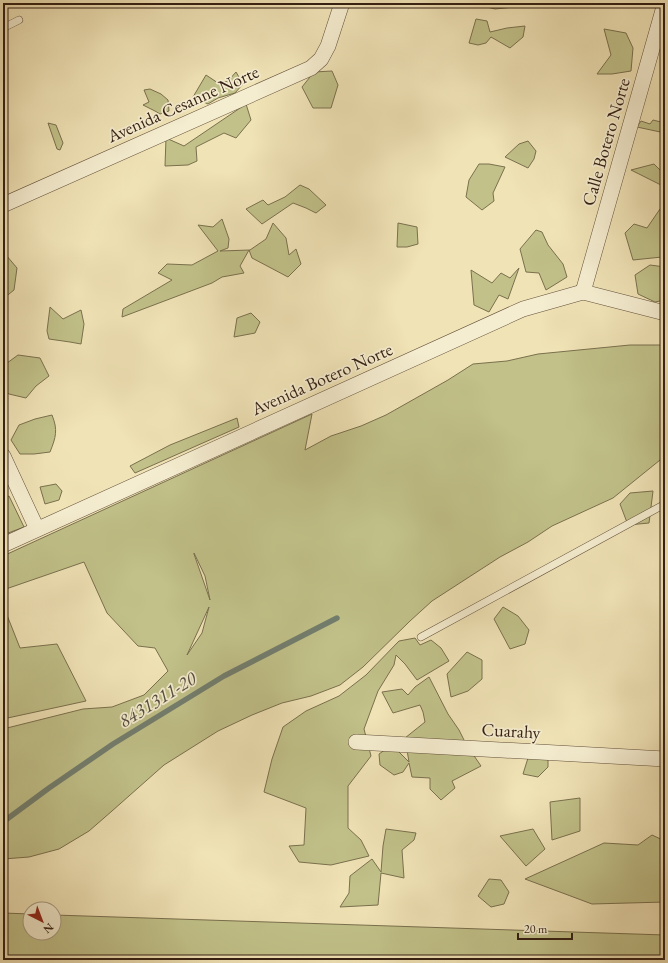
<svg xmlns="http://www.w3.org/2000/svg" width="668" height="963" font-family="'EB Garamond',serif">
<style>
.green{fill:#c1c189;stroke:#7a704e;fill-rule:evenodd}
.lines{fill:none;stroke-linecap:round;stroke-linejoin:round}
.stream{stroke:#727e6e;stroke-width:5.5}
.lane-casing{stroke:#63503b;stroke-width:8}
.street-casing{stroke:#63503b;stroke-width:16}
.lane{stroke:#f5edd0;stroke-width:7}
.street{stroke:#f5edd0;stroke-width:15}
.labels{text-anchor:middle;stroke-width:3.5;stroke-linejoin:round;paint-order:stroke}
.street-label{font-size:18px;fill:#341f12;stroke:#f5edd0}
.water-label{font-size:19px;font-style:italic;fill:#534f40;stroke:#f5edd0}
</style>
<rect width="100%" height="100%" fill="#f0e3b6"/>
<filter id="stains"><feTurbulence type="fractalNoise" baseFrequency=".005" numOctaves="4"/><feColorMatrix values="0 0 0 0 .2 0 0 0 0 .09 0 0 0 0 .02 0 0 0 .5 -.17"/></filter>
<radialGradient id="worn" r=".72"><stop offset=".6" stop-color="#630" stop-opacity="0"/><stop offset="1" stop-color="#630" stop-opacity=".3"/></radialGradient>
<!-- green -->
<g class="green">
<path d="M480,3h33l1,4 -19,2 -16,-4z"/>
<path d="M476,19l11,2 3,11 17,-4 18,-2 -2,11 -13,11 -19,-11 -5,6 -8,2 -9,-2z"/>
<path d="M604,29l22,4 7,15 -2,23 -19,3h-15l14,-19z"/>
<path d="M332,71l6,14 -7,23h-18l-11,-21 12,-15z"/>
<path d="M236,72l7,12 -8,9 -17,5 -10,6 -15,-7 13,-22 12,8 10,-2z"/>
<path d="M150,89l11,5 7,6 1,11 -9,3 -5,-3 -12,-6 6,-3 -5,-12z"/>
<path d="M246,104l5,16 -15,18 -12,-5 -28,14 1,14 -9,4 -23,1 1,-28 18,8z"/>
<path d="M653,120l12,3v10l-28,-6 4,-6 9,3z"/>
<path d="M48,123l8,2 7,18 -3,7 -3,-1z"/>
<path d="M528,141l8,10 -2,8 -6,9 -23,-11 14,-13z"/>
<path d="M479,164h10l16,3 -12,26 1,8 -12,9 -16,-13 3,-17z"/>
<path d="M654,164l7,7 4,1v15l-34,-17z"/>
<path d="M300,185l9,4 17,16 -10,8 -10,-5 -13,-5 -31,21 -16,-15 17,-9 5,5 17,-8z"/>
<path d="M665,207v53l-3,-3 -29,3 -8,-27 9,-9 13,4 13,-19z"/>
<path d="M222,219l7,20 -1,9 -8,3 30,-1 16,-11 7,-16 13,15 3,17 7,-6 5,15 -13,13 -36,-19 -3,-8 -9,16 4,7 -22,4 -10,6 -90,34 1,-8 49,-29 -14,-7 9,-9 25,1 26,-14 -20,-26 15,2z"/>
<path d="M398,223l19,4 1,17 -11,3h-10z"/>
<path d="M536,230l6,2 6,13 15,19 4,13 -21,13 -7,-17 -13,-1 -6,-23z"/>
<path d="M6,255l11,13 -3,22 -10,8h-1v-42z"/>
<path d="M650,265l15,2v33l-10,2 -17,-8 -3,-19z"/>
<path d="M519,268l-11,31 -9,-4 -10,17 -15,-7 -3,-35 21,13 9,-10 9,5z"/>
<path d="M50,307l13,12 18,-9 3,14 -3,20 -11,-2 -21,-3 -2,-8z"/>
<path d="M251,313l9,9 -5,11 -21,4 3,-19z"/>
<path d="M630,345h30l5,1v110l-52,42 -61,28 -24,16 -28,15 -68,44 -22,20 -47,46 -23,18 -29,11 -29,7 -30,12 -34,16 -54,34 -52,46 -23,20 -30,18 -30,8 -26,2v-130l80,-20 29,-2 32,-12 24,-24 -13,-23 -17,-2 -31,-33 -23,-51 -81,28v-34l309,-142 -7,36 26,-14 30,-10 25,-11 62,-35 25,-16 34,-3 31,-7zM194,553l11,23 5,24 -16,-46zM209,607l-7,26 -15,22z"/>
<path d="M18,355l22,3 9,18 -13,10 -10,12 -17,-4 -6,-5v-23z"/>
<path d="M52,415c6,15 4,22 -2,37l-16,2h-14l-9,-14 8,-15 16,-6z"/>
<path d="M237,418l2,9 -104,46 -5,-7 40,-21z"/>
<path d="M56,484l6,7 -3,9 -14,4 -5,-17z"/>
<path d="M653,491l-4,32 -21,2 -8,-21 10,-11z"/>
<path d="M9,496l15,31 -21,8v-36z"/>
<path d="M3,605l17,43 37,-4 29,57 -83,18z"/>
<path d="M503,607l15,9 11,14 -4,14 -15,5 -16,-30z"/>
<path d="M415,638l5,7 11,-5 10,8 8,13 -32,19 -12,-16 -9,-9 -2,10 -16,26 -14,38 7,27 -23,30v42l13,12 8,16 -38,9 -32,-3 -10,-16 15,-1 2,-37 -42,-16 8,-33 11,-32 23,-16 33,-15 27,-21 33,-34z"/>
<path d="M467,652l15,8v19l-14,12 -17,6 -4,-23z"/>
<path d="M429,677l19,37 11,16 7,14 15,22 -29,15 3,7 -14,12 -11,-11v-11l-18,-1 -3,-14 -6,9 -9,3 -14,-10 -1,-11 10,-7 7,2 13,13 -4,-24 20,-16 -2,-10 -3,-7 -27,8 -11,-21 20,-3 6,6 7,-8z"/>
<path d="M548,757v10l-10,10 -15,-3 5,-16z"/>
<path d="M580,798v33l-28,9 -2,-38z"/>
<path d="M386,829l30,4 -2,7 -12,10 2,28 -23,-5 -3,32 -38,2 9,-14 1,-17 22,-17 9,13 2,-26z"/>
<path d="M533,829l12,20 -19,17 -26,-30z"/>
<path d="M652,835l13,6v61l-73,2 -67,-25 79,-36 34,2z"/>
<path d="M489,879l12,1 8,12 -5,12 -13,3 -13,-11z"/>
<path d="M3,913l27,1v19h24v-18l611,20v25h-662z"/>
</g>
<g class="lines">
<!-- stream -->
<path class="stream" d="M3,822l46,-34 64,-44 111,-68 113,-58"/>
<defs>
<g id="lane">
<path d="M3,28l16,-8"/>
<path d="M421,637l244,-133"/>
</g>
<g id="street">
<path d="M3,205l308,-137 10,-9 7,-13 14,-43"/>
<path d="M583,292l82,-289"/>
<path d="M3,456l34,73"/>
<path d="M3,545l520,-236 60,-17 82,21"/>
<path d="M356,742l309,17"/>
</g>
</defs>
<!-- lane casing -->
<use href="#lane" class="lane-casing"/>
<!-- street casing -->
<use href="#street" class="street-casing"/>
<!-- lane -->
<use href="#lane" class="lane"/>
<!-- street -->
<use href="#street" class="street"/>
</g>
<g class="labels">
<!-- street labels -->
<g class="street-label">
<text transform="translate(183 104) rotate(-24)" y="6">Avenida Cesanne Norte</text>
<text transform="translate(606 142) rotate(-74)" y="6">Calle Botero Norte</text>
<text transform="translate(322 379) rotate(-24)" y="6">Avenida Botero Norte</text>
<text transform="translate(511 731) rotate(3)" y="6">Cuarahy</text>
</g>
<!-- water labels -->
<g class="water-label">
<text transform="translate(157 699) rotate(-32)" y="7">8431311-20</text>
</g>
</g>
<!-- margin -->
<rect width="668" height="963" fill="none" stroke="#f0e3b6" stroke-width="16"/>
<rect x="4" y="4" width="660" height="955" fill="none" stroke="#341f12" stroke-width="2"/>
<rect x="8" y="8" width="652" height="947" fill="none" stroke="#341f12"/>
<!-- north arrow -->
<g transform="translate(42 921) rotate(138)"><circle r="19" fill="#f5edd0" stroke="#a89b84"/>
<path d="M0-3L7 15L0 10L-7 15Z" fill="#8f2418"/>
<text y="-6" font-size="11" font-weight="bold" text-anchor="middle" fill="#341f12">N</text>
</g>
<!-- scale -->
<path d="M518 933v6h54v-6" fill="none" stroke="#341f12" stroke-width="2"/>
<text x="524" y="933" font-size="12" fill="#341f12" stroke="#f5edd0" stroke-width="3" paint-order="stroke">20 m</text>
<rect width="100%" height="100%" filter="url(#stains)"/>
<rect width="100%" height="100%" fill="url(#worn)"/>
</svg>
